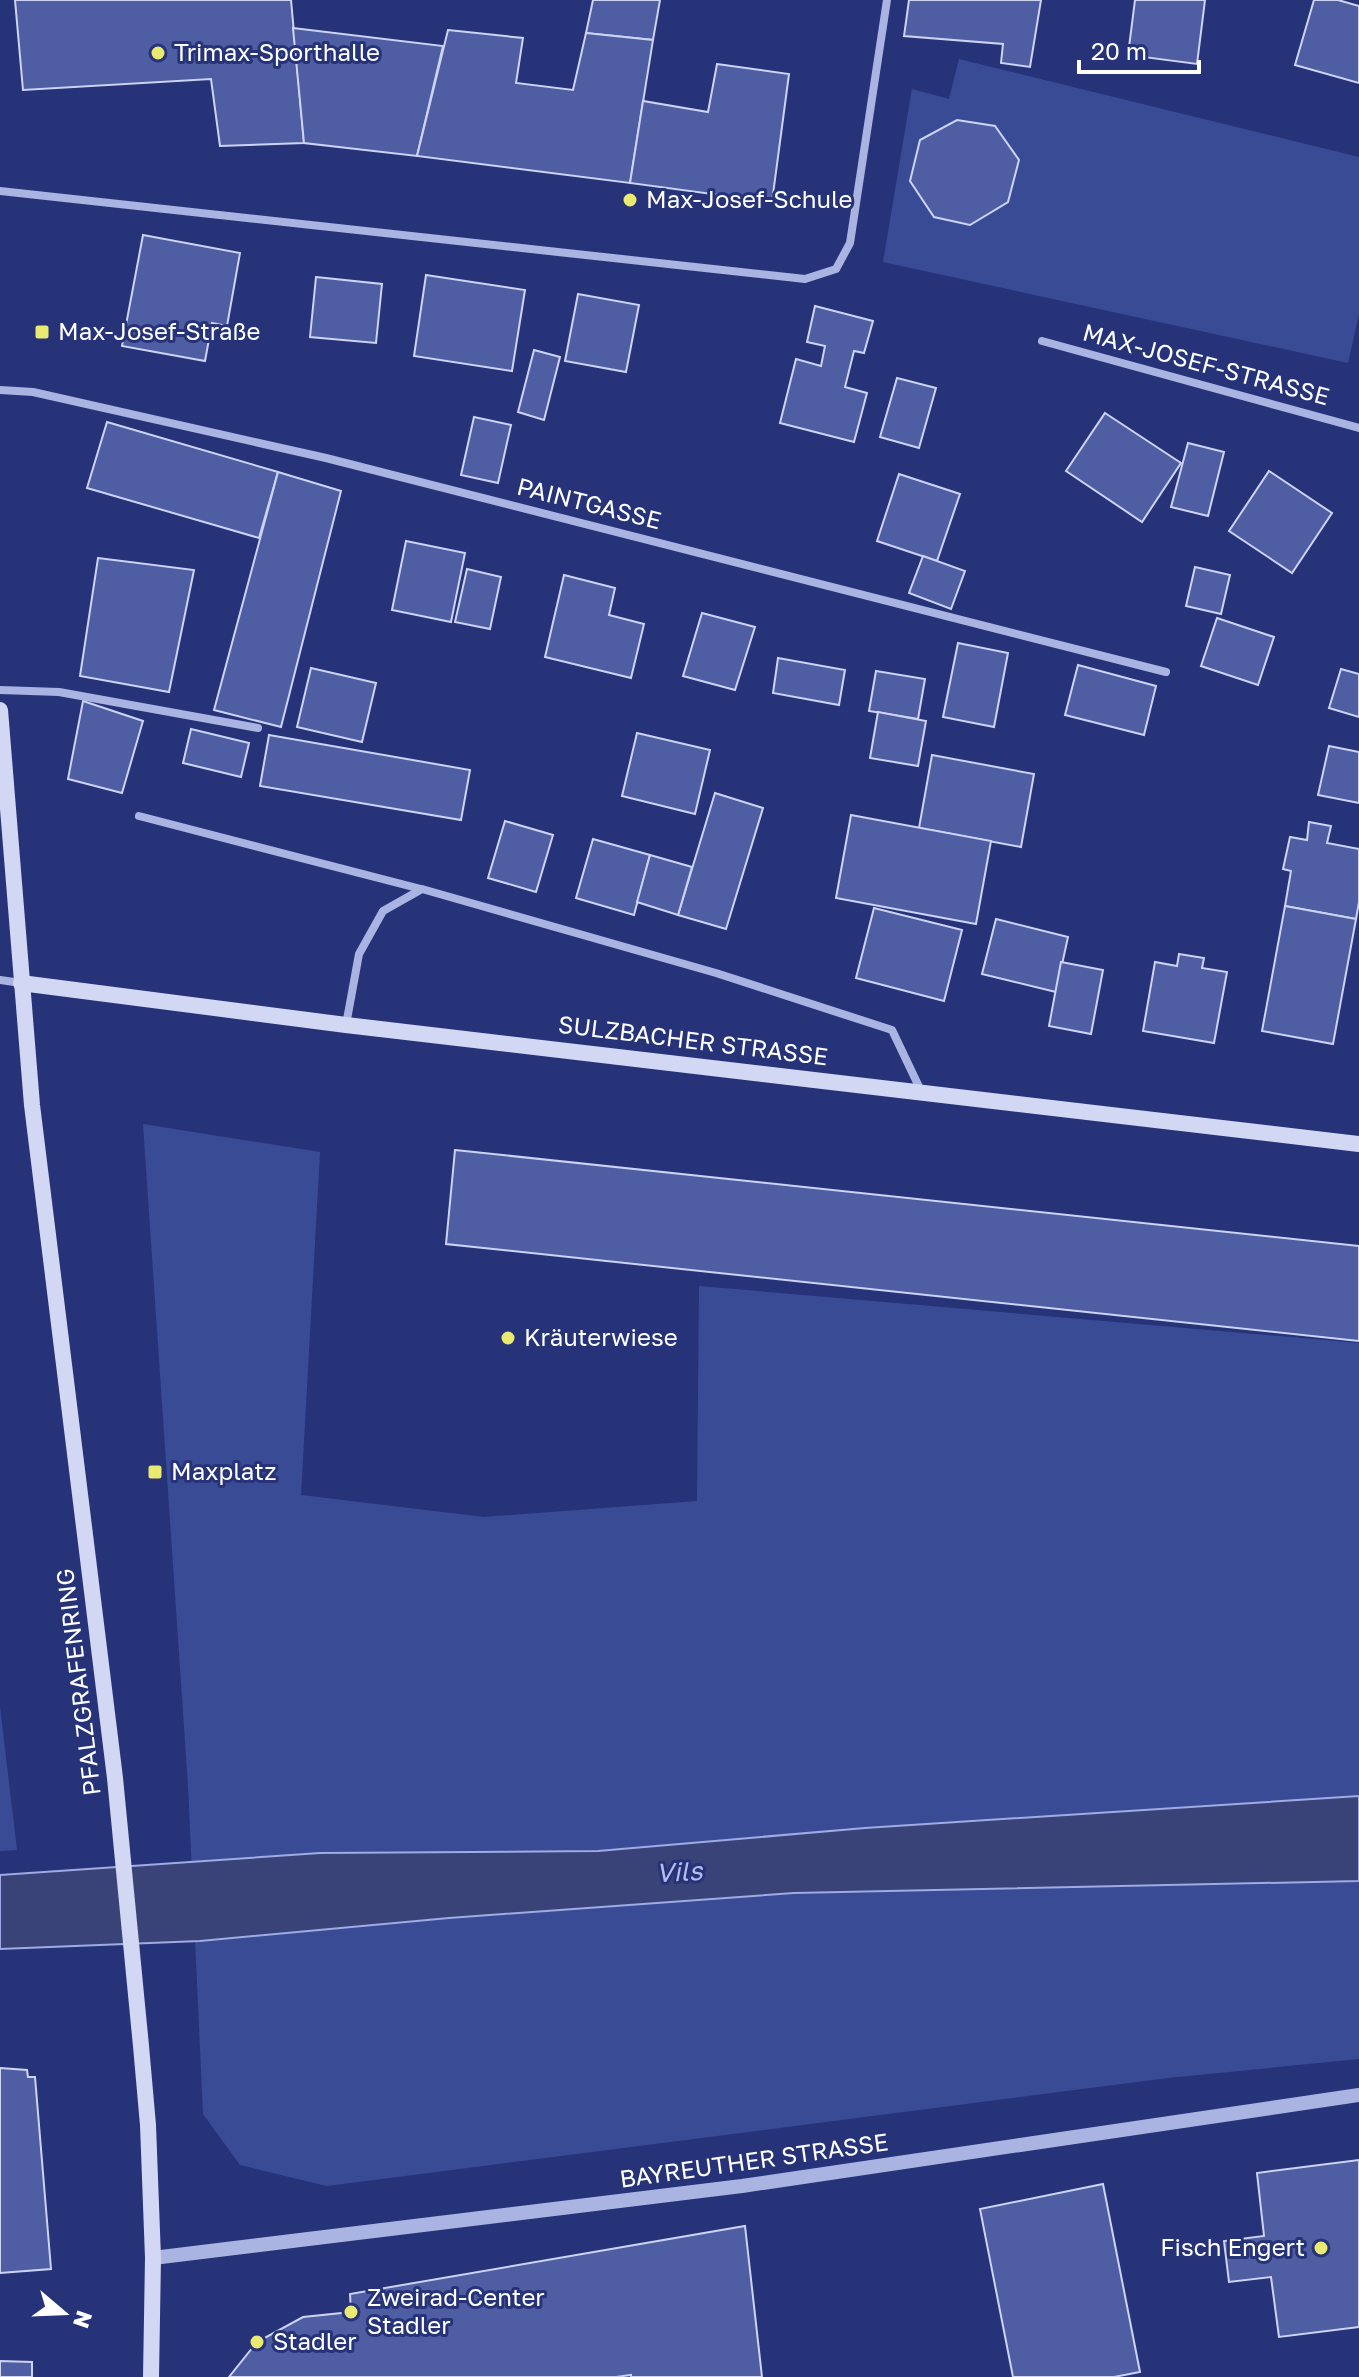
<svg xmlns="http://www.w3.org/2000/svg" width="1359" height="2377" font-family="'Golos Text',sans-serif">
<style>
.green{fill:#3a4b96}
.water{fill:#3a4377;stroke:#9eabe4;stroke-width:2}
.building{fill:#4f5da3;stroke:#ccd3f3;stroke-width:2}
.lines{fill:none;stroke-linecap:round;stroke-linejoin:round}
.minor{stroke:#aab4e3;stroke-width:8}
.tertiary{stroke:#aab4e3;stroke-width:14}
.secondary{stroke:#d2d7f4;stroke-width:16}
.poi-dot{fill:#ebea70;stroke:#273379;stroke-width:3}
.labels{text-anchor:middle;stroke-width:6;stroke-linejoin:round;paint-order:stroke}
.poi-label{font-size:24px;fill:#fff;stroke:#273379;text-anchor:start}
.street-label{font-size:24px;fill:#fff;stroke:#273379}
.water-label{font-size:26px;font-style:italic;fill:#b5beeb;stroke:#273379}
</style>
<rect width="100%" height="100%" fill="#273379"/>
<!-- green -->
<g class="green">
<path d="M959,59l400,98v157l-11,49 -465,-101 29,-173 37,10z"/>
<path d="M143,1124l177,28 -19,343 183,22 213,-16 2,-215 660,57v716l-191,19 -841,108 -87,-21 -37,-51 -15,-329z"/>
<path d="M0,1707l17,143 -17,1z"/>
</g>
<!-- water -->
<path class="water" d="M1359,1796v85l-565,12 -345,25 -249,23 -200,8v-74l320,-22 278,-2 267,-23z"/>
<!-- building -->
<g class="building">
<path d="M15,0h276l13,143 -84,3 -9,-67 -188,11z"/>
<path d="M593,0h67l-7,40 -67,-7z"/>
<path d="M909,0h132l-11,67 -29,-4 2,-19 -99,-8z"/>
<path d="M1135,0h70l-8,64 -69,-9z"/>
<path d="M1314,0h24l21,6v77l-64,-18z"/>
<path d="M293,28l150,18 -26,110 -113,-13z"/>
<path d="M448,30l75,8 -7,45 57,7 13,-57 67,7 -23,143 -213,-27z"/>
<path d="M717,64l72,10 -17,128 -142,-19 13,-82 65,11z"/>
<path d="M957,120l38,6 24,34 -11,42 -38,23 -36,-8 -24,-36 10,-41z"/>
<path d="M143,235l97,18 -13,73 -15,-3 -7,38 -83,-15z"/>
<path d="M426,275l99,15 -13,81 -98,-15z"/>
<path d="M316,277l66,7 -6,59 -66,-6z"/>
<path d="M578,294l61,11 -13,67 -61,-11z"/>
<path d="M815,306l58,15 -9,32 -10,-2 -9,36 22,6 -13,49 -74,-19 16,-64 25,7 4,-20 -18,-4z"/>
<path d="M534,350l26,7 -16,63 -26,-8z"/>
<path d="M897,378l39,10 -17,60 -39,-11z"/>
<path d="M1105,413l76,50 -39,59 -76,-51z"/>
<path d="M474,417l37,8 -13,58 -37,-8z"/>
<path d="M107,422l171,50 -19,66 -172,-50z"/>
<path d="M1188,443l36,9 -16,64 -37,-9z"/>
<path d="M1269,471l63,42 -40,60 -63,-42z"/>
<path d="M278,472l63,19 -60,236 -67,-17z"/>
<path d="M899,474l61,20 -23,67 -60,-20z"/>
<path d="M406,541l59,12 -14,69 -59,-12z"/>
<path d="M923,556l42,15 -14,38 -42,-16z"/>
<path d="M98,558l96,12 -25,122 -89,-16z"/>
<path d="M1195,567l35,8 -9,39 -35,-8z"/>
<path d="M467,569l34,8 -11,52 -35,-7z"/>
<path d="M564,575l51,13 -6,27 35,9 -13,54 -86,-21z"/>
<path d="M702,613l53,14 -20,63 -52,-14z"/>
<path d="M1217,618l57,19 -16,48 -57,-19z"/>
<path d="M958,643l50,10 -14,74 -51,-10z"/>
<path d="M778,658l67,12 -6,35 -66,-12z"/>
<path d="M1078,665l78,21 -12,49 -79,-20z"/>
<path d="M311,668l65,15 -14,59 -65,-15z"/>
<path d="M1341,669l18,5v43l-30,-9z"/>
<path d="M876,671l49,8 -7,40 -49,-8z"/>
<path d="M83,701l60,20 -21,72 -54,-14z"/>
<path d="M878,712l48,9 -8,45 -48,-8z"/>
<path d="M191,729l58,14 -8,34 -58,-14z"/>
<path d="M637,733l73,17 -15,64 -73,-18z"/>
<path d="M269,735l201,35 -9,50 -201,-34z"/>
<path d="M1329,746l30,6v51l-41,-8z"/>
<path d="M932,755l102,19 -13,73 -102,-19z"/>
<path d="M715,793l48,15 -37,121 -48,-14z"/>
<path d="M851,815l140,26 -15,83 -140,-26z"/>
<path d="M505,821l48,14 -17,57 -48,-14z"/>
<path d="M1309,822l22,4 -4,17 32,6v53l-3,17 -71,-13 6,-35 -8,-2 7,-32 17,3z"/>
<path d="M593,839l57,16 -16,60 -58,-17z"/>
<path d="M650,855l42,12 -14,48 -41,-13z"/>
<path d="M1285,906l71,13 -23,125 -71,-13z"/>
<path d="M874,908l88,22 -18,71 -88,-23z"/>
<path d="M996,919l72,18 -12,55 -74,-18z"/>
<path d="M1179,954l25,4 -2,10 25,4 -13,71 -71,-12 12,-69 22,4z"/>
<path d="M1061,962l42,8 -12,64 -42,-8z"/>
<path d="M455,1150l904,96v95l-913,-97z"/>
<path d="M0,2068l27,2 1,7h7l16,192 -51,4z"/>
<path d="M1359,2160v167l-80,10 -8,-60 -42,5 -5,-41 40,-5 -7,-63z"/>
<path d="M1103,2184l37,188 -26,5h-101l-33,-168z"/>
<path d="M745,2226l17,151h-131v-2l-15,2h-387l28,-35 46,-25 48,-5 -1,-18z"/>
<path d="M0,2361l32,1v15h-32z"/>
</g>
<g class="lines">
<!-- minor -->
<g class="minor">
<path d="M0,191l805,88 31,-10 14,-26 37,-243"/>
<path d="M1042,341l317,87"/>
<path d="M0,390l33,2 293,66 840,214"/>
<path d="M0,690l59,2 199,36"/>
<path d="M139,816l282,73"/>
<path d="M0,980l21,3"/>
<path d="M346,1025l13,-71 24,-43 39,-22 294,84 176,57 30,63"/>
</g>
<!-- tertiary -->
<path class="tertiary" d="M153,2258l589,-72 617,-91"/>
<!-- secondary -->
<g class="secondary">
<path d="M0,710l32,395 83,673 26,268 7,79 5,133 -2,119"/>
<path d="M21,983l325,42 1013,119"/>
</g>
</g>
<!-- markers -->
<g class="poi-dot">
<circle cx="158" cy="53" r="8"/>
<circle cx="630" cy="200" r="8"/>
<rect x="34" y="324" width="16" height="16" rx="4"/>
<circle cx="508" cy="1338" r="8"/>
<rect x="147" y="1464" width="16" height="16" rx="4"/>
<circle cx="1321" cy="2248" r="8"/>
<circle cx="351" cy="2312" r="8"/>
<circle cx="257" cy="2342" r="8"/>
</g>
<g class="labels">
<!-- poi labels -->
<g class="poi-label">
<text x="174" y="61">Trimax-Sporthalle</text>
<text x="646" y="208">Max-Josef-Schule</text>
<text x="58" y="340">Max-Josef-Straße</text>
<text x="524" y="1346">Kräuterwiese</text>
<text x="171" y="1480">Maxplatz</text>
<text x="1305" y="2256" text-anchor="end">Fisch Engert</text>
<text x="367" y="2306">Zweirad-Center<tspan x="367" dy="28">Stadler</tspan></text>
<text x="273" y="2350">Stadler</text>
</g>
<!-- street labels -->
<g class="street-label">
<text transform="translate(1206 365) rotate(15)" y="8">MAX-JOSEF-STRASSE</text>
<text transform="translate(589 504) rotate(14)" y="8">PAINTGASSE</text>
<text transform="translate(693 1041) rotate(7)" y="8">SULZBACHER STRASSE</text>
<text transform="translate(79 1682) rotate(-97)" y="8">PFALZGRAFENRING</text>
<text transform="translate(754 2161) rotate(-8)" y="8">BAYREUTHER STRASSE</text>
</g>
<!-- water labels -->
<g class="water-label">
<text transform="translate(679 1872) rotate(-3)" y="9">Vils</text>
</g>
</g>
<!-- north arrow -->
<g transform="translate(64 2313) rotate(109)" stroke="#273379" stroke-width="6" paint-order="stroke">
<path d="M0-6L14 30L0 20L-14 30Z" fill="#ffffff"/>
<text y="-12" font-size="22" font-weight="bold" text-anchor="middle" fill="#ffffff">N</text>
</g>
<!-- scale -->
<path d="M1079 60v12h120v-12" fill="none" stroke="#ffffff" stroke-width="4"/>
<text x="1091" y="60" font-size="24" fill="#ffffff" stroke="#273379" stroke-width="6" paint-order="stroke">20 m</text>
</svg>
